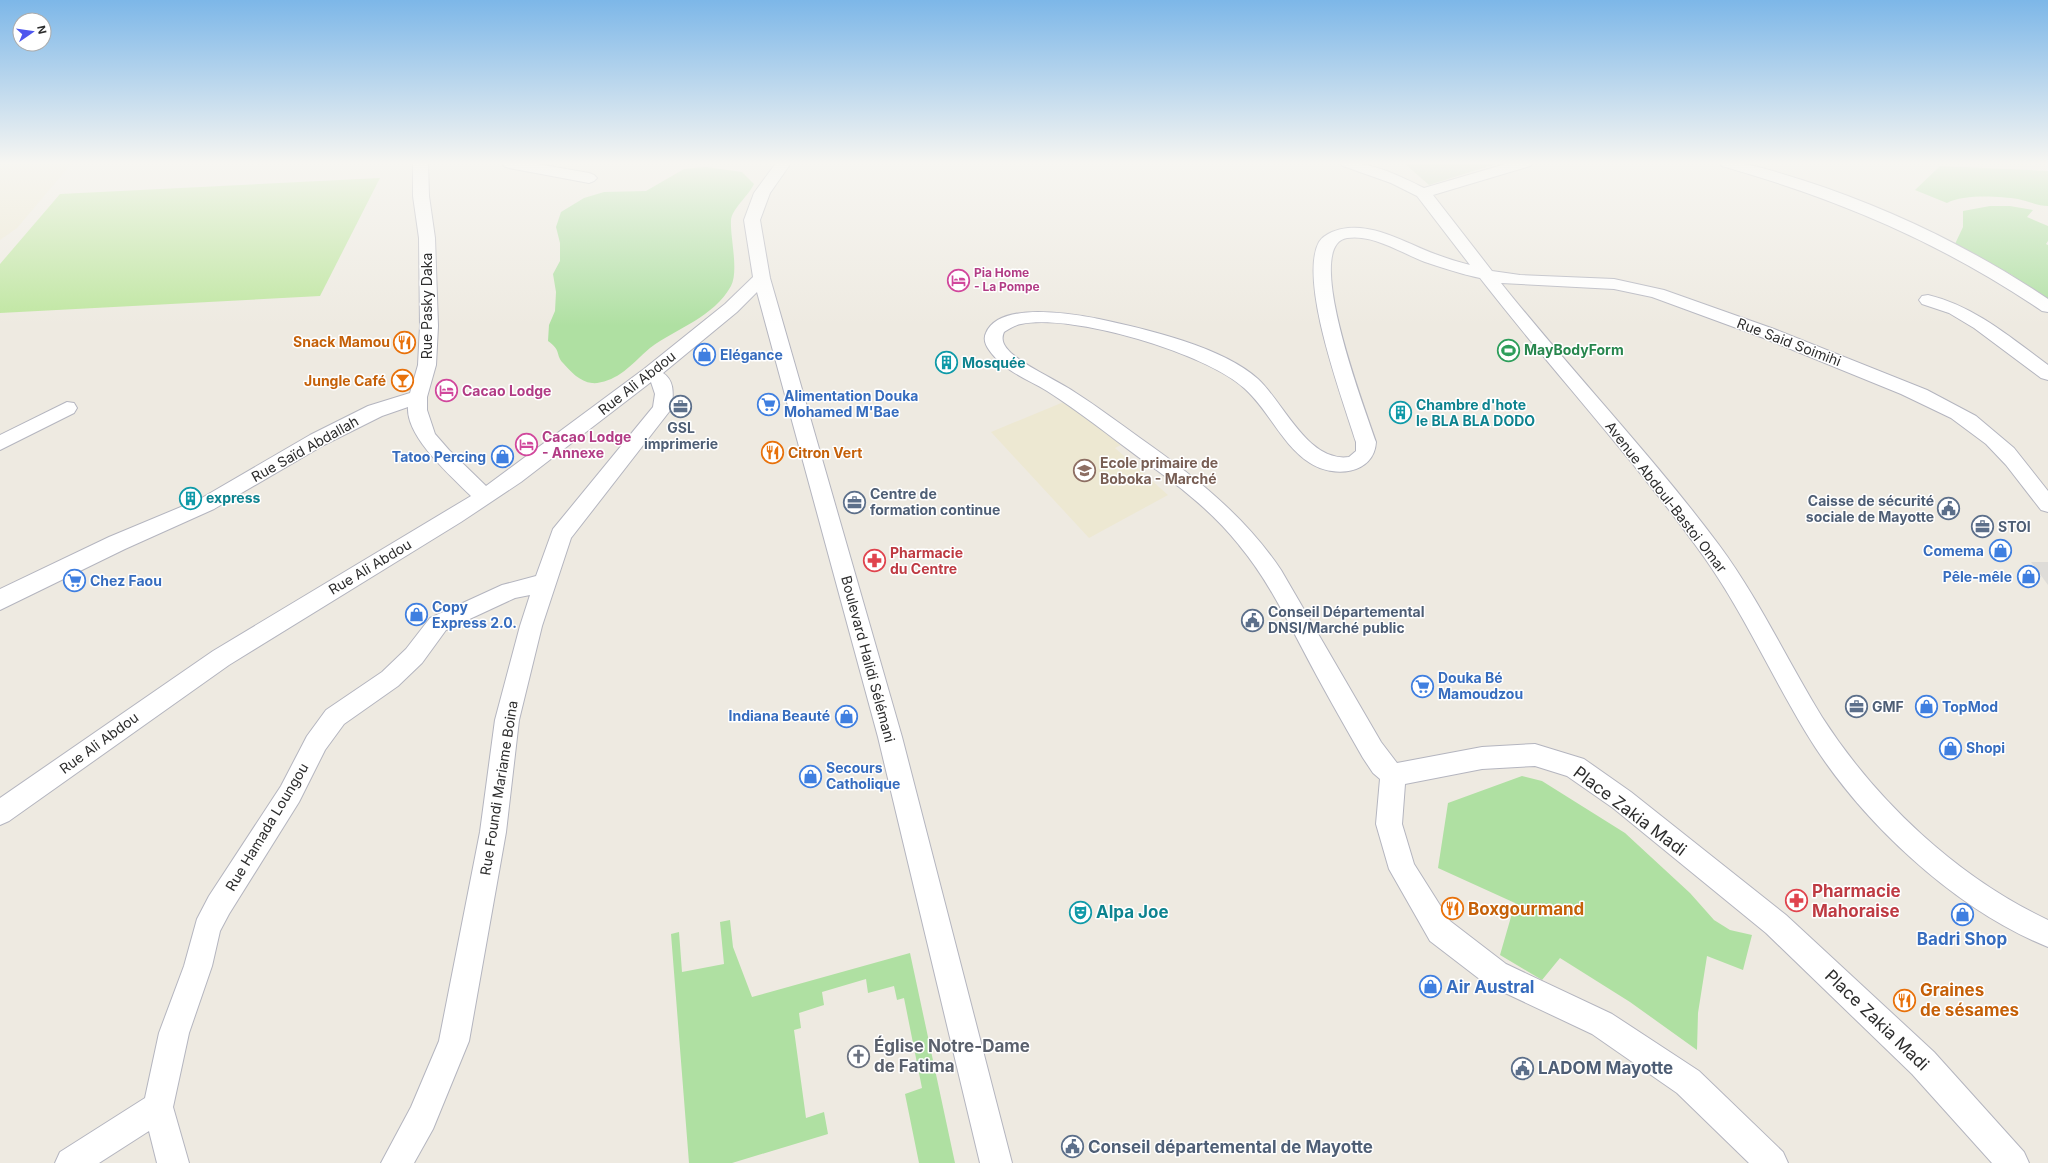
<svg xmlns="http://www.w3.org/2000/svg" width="2048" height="1163" font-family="Inter,sans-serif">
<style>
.education{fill:#ede8d2}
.green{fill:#afe0a2}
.cemetery{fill:#c4d6ba}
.pitch{fill:#bee69f}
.plaza{fill:#dedcd8}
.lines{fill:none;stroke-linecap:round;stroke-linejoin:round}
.minor-casing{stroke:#b4b5bf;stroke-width:2}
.minor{fill:#fff;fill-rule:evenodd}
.labels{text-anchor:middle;stroke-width:3;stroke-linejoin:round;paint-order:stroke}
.far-hotel-label{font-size:12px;font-weight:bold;fill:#b23c85;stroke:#fff;text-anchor:start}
.street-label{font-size:14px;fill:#2d2d2d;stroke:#fff}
.food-label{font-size:14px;font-weight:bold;fill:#c56008;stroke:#fff;text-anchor:end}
.leisure-label{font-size:14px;font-weight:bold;fill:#27864d;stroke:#fff;text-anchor:start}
.shop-label{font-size:14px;font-weight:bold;fill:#366cbe;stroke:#fff;text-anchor:start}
.culture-label{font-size:14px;font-weight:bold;fill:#0d838f;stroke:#fff;text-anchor:start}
.hotel-label{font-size:14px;font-weight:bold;fill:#b23c85;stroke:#fff;text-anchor:start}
.service-label{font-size:14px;font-weight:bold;fill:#4e5e75;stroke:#fff;text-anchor:start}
.education-label{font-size:14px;font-weight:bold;fill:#785e54;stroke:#fff;text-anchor:start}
.health-label{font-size:14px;font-weight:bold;fill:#be3a42;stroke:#fff;text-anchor:start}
.near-street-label{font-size:17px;fill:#2d2d2d;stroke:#fff}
.near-health-label{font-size:17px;font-weight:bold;fill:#be3a42;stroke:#fff;text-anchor:start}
.near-food-label{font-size:17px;font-weight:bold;fill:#c56008;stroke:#fff;text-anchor:start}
.near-culture-label{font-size:17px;font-weight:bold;fill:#0d838f;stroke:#fff;text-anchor:start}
.near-shop-label{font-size:17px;font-weight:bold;fill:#366cbe;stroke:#fff}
.near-worship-label{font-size:17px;font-weight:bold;fill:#5b616d;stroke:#fff;text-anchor:start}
.near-service-label{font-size:17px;font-weight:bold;fill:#4e5e75;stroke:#fff;text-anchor:start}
</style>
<rect width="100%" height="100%" fill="#eeeae1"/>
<!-- education -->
<g class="education">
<path d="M4,163h68l-55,65 -17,12v-74z"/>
<path d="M1066,401l59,42 -10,5 53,47 -79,43 -98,-106z"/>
</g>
<!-- green -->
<g class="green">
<path d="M1940,166l108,5v35c-9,0 -21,-5 -30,-7 -19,-3 -55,-5 -71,4l-32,-13z"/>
<path d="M706,167l36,5 12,12c-5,11 -22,25 -23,36 -1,18 8,50 0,66 -17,31 -54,42 -81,62 -10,8 -19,19 -30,26 -7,5 -20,10 -28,9 -12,-1 -22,-12 -29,-20 -8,-9 -1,-12 -15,-22l1,-16 6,-14 1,-19 -3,-18 7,-13v-18l-4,-16 5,-15 23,-14 20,-6 42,-1 38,-22z"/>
<path d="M1990,206h20l23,4 -6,7 21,9v15l-2,3 2,1v57l-8,-4 -28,-23 -57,-31 8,-17v-16z"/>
<path d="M1522,776l20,5 83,52 65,60 24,27 16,10 22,5 -9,35 -36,-14 -9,57 -1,37 -67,-48 -70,-44 -18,22 -42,-25 15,-52 -77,-35 10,-65z"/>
<path d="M730,920l3,27 19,50 158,-44 45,210h-36l-14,-69 17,-6 -18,-90 -7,2 -3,-14 -26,7 -2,-14 -44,13 2,13 -25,8 2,15 -7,2 12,88 18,-6 4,22 -96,29h-43l-18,-229 8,-2 3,40 42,-8 -4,-42z"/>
</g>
<!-- cemetery -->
<path class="cemetery" d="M1404,163h95l-70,22z"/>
<!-- pitch -->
<path class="pitch" d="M380,178l-60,118 -320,17v-49l60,-70z"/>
<!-- plaza -->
<path class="plaza" d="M2031,562h17v23z"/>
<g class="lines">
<defs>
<g id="minor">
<path d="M413,163h15l1,33 6,42 3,88 -2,39 -9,32v13l8,24 14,16 37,36 158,-117 81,-65 28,-27 -9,-57 10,-27 22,-30h15l-21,30 -10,27 10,58 132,459 110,426h-32l-102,-426 -121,-445 -20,20 -74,61c12,8 10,21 9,35l-101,130 -29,88 -23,94 -13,112 -37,209 -36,88 -19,34h-33l30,-56 28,-66 41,-209 15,-112 25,-94 10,-31 -15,3 -69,32 -24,33 -24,23 -54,38 -19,26 -26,52 -70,112 -9,17 -8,35 -23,67 -16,74 16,56h-32l-8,-32 -50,32h-44l5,-11 85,-54 14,-65 25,-67 13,-47 12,-23 72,-110 26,-50 19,-26 56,-38 24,-23 24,-31 72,-33 34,-9 17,-47 100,-122 2,-13 -4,-12 -130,100 -60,40 -232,143 -220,156 -9,4v-27l213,-147 258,-155c-20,-20 -65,-59 -63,-89l-26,9 -58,29 -110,64 -89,40 -125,61v-21l109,-52 91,-38 110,-64 58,-29 42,-13 8,-28 2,-39 -1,-88 -6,-42z"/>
<path d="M501,163h31l57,10 5,2 3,3 -3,3 -5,2 -80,-15 -5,-2z"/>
<path d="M1340,163c30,-2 58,12 84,25l85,-25h23l-2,3 -97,29 59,76 28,4 94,4 50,11 110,39 153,61 49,26 38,32 34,43v21l-7,-2 -35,-45 -20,-21 -35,-26 -50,-24 -140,-57 -109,-40 -38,-8 -113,-6c71,89 150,171 218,262 40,54 68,115 103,172 54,84 135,160 226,203v27c-95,-38 -191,-129 -243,-216 -35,-58 -62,-119 -101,-174 -69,-97 -151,-185 -224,-279 -19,-4 -37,-10 -55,-16 -24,-9 -51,-28 -78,-24 -46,7 20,176 29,204 -2,33 -43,36 -66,21 -29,-19 -41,-53 -66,-75 -38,-35 -172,-75 -223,-64 -6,1 -12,5 -17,8 -4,9 1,15 7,21 19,16 44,26 65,40 22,14 43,30 64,45 54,38 104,77 141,132l100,172 16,21 85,-16 53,-3 49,15 47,33 155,123 148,137 90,100 5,11h-37l-80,-89 -146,-141 -153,-125 -46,-32 -32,-10 -53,3 -77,15 -3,40 12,40 36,57 56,43 106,50 87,57 84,81 5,11h-39l-72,-70 -85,-59 -106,-50 -56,-43 -41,-72 -13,-45 4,-45 -7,-6 -10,-15c-21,-37 -42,-73 -61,-110 -19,-36 -37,-72 -63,-103 -27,-34 -62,-61 -98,-86 -31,-23 -61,-47 -94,-68 -18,-11 -40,-19 -54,-36 -5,-6 -11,-14 -7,-22 13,-32 87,-19 113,-14 47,10 124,28 159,60 26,24 50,84 91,78l7,-6v-9c-13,-42 -58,-161 -37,-200 6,-9 19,-13 29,-14 30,-3 60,16 87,26 11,4 23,8 35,11l-53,-69 -26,-13 -48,-17z"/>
<path d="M1719,163c29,-2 56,9 83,17 87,28 170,68 246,119v13l-6,-1c-100,-68 -204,-112 -320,-145z"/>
<path d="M1928,295c46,11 82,42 120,70v15l-7,-2 -67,-50 -25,-15 -27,-9 -3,-4 3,-4z"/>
<path d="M67,402l7,1 3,5 -3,5 -74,37v-15z"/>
</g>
</defs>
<!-- minor casing -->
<use href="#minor" class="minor-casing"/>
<!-- minor -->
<use href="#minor" class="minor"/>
</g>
<!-- sky -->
<linearGradient id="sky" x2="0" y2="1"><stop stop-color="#7db7e8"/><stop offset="0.5" stop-color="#f7f6f2"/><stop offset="1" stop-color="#f7f6f2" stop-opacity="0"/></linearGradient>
<rect width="2048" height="326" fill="url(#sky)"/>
<!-- icons -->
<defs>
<symbol id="hotel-ring" viewBox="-11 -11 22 22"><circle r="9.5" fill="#fff" stroke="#d1479c" stroke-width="1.5"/><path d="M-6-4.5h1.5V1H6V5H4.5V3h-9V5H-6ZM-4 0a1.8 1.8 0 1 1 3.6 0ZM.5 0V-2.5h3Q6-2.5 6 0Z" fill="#d1479c"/></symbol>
<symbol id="restaurant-ring" viewBox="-11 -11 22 22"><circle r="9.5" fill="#fff" stroke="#e8710a" stroke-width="1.5"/><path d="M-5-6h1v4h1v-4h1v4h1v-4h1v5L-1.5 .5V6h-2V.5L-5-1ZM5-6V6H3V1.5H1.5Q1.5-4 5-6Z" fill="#e8710a"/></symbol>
<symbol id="stadium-ring" viewBox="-11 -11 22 22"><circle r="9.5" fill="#fff" stroke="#2e9e5b" stroke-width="1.5"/><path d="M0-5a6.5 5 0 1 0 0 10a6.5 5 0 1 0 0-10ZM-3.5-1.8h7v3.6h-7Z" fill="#2e9e5b"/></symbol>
<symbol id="shop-ring" viewBox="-11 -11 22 22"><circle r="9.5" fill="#fff" stroke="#3f7fe0" stroke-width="1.5"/><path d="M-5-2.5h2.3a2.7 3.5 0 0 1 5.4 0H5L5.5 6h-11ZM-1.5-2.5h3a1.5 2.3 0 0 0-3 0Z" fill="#3f7fe0"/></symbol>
<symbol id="building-ring" viewBox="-11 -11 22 22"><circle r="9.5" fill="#fff" stroke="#0f9aa8" stroke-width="1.5"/><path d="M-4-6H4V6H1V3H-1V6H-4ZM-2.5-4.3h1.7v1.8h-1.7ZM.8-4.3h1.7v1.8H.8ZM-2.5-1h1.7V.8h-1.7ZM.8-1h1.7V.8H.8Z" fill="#0f9aa8"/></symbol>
<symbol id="bar-ring" viewBox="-11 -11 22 22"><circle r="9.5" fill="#fff" stroke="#e8710a" stroke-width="1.5"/><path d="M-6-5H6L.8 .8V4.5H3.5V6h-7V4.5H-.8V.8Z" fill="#e8710a"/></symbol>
<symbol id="supermarket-ring" viewBox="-11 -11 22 22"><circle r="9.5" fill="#fff" stroke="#3f7fe0" stroke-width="1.5"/><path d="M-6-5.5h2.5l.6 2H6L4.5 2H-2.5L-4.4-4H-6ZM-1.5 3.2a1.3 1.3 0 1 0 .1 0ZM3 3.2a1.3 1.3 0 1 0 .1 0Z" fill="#3f7fe0"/></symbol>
<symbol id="office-ring" viewBox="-11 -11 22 22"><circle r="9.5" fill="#fff" stroke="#5c6f8a" stroke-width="1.5"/><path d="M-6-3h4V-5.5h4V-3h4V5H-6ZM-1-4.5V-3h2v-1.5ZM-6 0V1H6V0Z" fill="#5c6f8a"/></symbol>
<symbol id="school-ring" viewBox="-11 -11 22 22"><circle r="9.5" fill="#fff" stroke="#8d6e63" stroke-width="1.5"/><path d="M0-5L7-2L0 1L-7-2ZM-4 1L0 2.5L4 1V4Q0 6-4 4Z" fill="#8d6e63"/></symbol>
<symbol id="civic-ring" viewBox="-11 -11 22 22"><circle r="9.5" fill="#fff" stroke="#5c6f8a" stroke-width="1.5"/><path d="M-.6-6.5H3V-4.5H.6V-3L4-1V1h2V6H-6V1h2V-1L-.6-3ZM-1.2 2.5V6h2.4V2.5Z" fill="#5c6f8a"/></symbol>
<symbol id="pharmacy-ring" viewBox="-11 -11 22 22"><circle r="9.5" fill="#fff" stroke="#e0444e" stroke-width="1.5"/><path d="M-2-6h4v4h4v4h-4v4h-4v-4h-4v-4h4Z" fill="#e0444e"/></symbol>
<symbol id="theatre-ring" viewBox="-11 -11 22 22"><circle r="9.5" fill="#fff" stroke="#0f9aa8" stroke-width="1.5"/><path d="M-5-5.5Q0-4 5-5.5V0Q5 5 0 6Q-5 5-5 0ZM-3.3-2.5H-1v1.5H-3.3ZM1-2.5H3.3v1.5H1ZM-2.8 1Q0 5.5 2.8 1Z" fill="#0f9aa8"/></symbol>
<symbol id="church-ring" viewBox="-11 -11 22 22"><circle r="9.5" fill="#fff" stroke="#6b7280" stroke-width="1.5"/><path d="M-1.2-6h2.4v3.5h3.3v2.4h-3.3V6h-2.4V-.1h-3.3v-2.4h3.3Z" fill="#6b7280"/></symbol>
</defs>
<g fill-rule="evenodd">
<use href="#hotel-ring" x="946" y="268" width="25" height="25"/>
<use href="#restaurant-ring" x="392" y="330" width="25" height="25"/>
<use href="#stadium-ring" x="1496" y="338" width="25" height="25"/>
<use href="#shop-ring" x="692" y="342" width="25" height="25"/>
<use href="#building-ring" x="934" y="350" width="25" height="25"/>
<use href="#bar-ring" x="390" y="368" width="25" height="25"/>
<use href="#hotel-ring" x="434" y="378" width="25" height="25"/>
<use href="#supermarket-ring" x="756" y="392" width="25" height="25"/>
<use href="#office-ring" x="668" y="394" width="25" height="25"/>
<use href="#building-ring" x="1388" y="400" width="25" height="25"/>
<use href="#hotel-ring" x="514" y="432" width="25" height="25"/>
<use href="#restaurant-ring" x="760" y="440" width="25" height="25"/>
<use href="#shop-ring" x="490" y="444" width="25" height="25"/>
<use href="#school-ring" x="1072" y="458" width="25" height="25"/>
<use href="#building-ring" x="178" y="486" width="25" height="25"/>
<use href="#office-ring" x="842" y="490" width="25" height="25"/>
<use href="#civic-ring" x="1936" y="496" width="25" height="25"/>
<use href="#office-ring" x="1970" y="514" width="25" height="25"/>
<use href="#shop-ring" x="1988" y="538" width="25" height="25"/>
<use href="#pharmacy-ring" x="862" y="548" width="25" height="25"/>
<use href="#shop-ring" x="2016" y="564" width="25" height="25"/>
<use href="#supermarket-ring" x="62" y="568" width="25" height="25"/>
<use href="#shop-ring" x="404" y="602" width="25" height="25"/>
<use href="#civic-ring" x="1240" y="608" width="25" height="25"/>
<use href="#supermarket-ring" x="1410" y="674" width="25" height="25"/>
<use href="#office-ring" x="1844" y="694" width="25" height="25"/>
<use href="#shop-ring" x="1914" y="694" width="25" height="25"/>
<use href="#shop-ring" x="834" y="704" width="25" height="25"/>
<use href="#shop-ring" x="1938" y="736" width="25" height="25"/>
<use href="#shop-ring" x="798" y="764" width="25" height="25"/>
<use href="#pharmacy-ring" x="1784" y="888" width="25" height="25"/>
<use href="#restaurant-ring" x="1440" y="896" width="25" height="25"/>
<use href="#theatre-ring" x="1068" y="900" width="25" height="25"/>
<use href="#shop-ring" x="1950" y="902" width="25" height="25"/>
<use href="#shop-ring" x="1418" y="974" width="25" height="25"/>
<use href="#restaurant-ring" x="1892" y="988" width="25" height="25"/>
<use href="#church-ring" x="846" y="1044" width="25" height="25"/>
<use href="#civic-ring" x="1510" y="1056" width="25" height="25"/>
<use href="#civic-ring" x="1060" y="1134" width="25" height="25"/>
</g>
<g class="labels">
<!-- far-hotel labels -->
<g class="far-hotel-label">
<text x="974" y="277">Pia Home<tspan x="974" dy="14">- La Pompe</tspan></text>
</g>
<!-- street labels -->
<g class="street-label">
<text transform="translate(427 306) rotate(-90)" y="5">Rue Pasky Daka</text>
<text transform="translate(1789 342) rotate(21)" y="5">Rue Said Soimihi</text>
<text transform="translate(637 383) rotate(-38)" y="5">Rue Ali Abdou</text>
<text transform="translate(305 449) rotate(-29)" y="5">Rue Saïd Abdallah</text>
<text transform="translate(1666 497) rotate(52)" y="5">Avenue Abdoul-Bastoi Omar</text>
<text transform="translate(370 567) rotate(-31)" y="5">Rue Ali Abdou</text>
<text transform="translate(868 659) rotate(75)" y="5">Boulevard Halidi Sélémani</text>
<text transform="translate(99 743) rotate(-36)" y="5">Rue Ali Abdou</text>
<text transform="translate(499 788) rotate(-81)" y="5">Rue Foundi Mariame Boina</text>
<text transform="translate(267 827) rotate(-59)" y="5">Rue Hamada Loungou</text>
</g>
<!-- food labels -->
<g class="food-label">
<text x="390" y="347">Snack Mamou</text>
<text x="386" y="386">Jungle Café</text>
<text x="788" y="458" text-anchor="start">Citron Vert</text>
</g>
<!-- leisure labels -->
<g class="leisure-label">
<text x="1524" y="355">MayBodyForm</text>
</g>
<!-- shop labels -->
<g class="shop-label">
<text x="720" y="360">Elégance</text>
<text x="784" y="401">Alimentation Douka<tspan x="784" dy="16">Mohamed M'Bae</tspan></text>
<text x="486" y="462" text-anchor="end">Tatoo Percing</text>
<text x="1984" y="556" text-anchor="end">Comema</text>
<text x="2012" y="582" text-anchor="end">Pêle-mêle</text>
<text x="90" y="586">Chez Faou</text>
<text x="432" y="612">Copy<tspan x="432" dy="16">Express 2.0.</tspan></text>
<text x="1438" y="683">Douka Bé<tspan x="1438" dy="16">Mamoudzou</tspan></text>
<text x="1942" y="712">TopMod</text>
<text x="830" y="721" text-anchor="end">Indiana Beauté</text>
<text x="1966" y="753">Shopi</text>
<text x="826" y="773">Secours<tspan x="826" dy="16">Catholique</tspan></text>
</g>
<!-- culture labels -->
<g class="culture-label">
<text x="962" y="368">Mosquée</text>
<text x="1416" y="410">Chambre d'hote<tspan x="1416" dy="16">le BLA BLA DODO</tspan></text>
<text x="206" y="503">express</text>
</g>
<!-- hotel labels -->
<g class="hotel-label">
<text x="462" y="396">Cacao Lodge</text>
<text x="542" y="442">Cacao Lodge<tspan x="542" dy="16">- Annexe</tspan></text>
</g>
<!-- service labels -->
<g class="service-label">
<text x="681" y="433" text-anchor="middle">GSL<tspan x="681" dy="16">imprimerie</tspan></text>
<text x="870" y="499">Centre de<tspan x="870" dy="16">formation continue</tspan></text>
<text x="1934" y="506" text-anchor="end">Caisse de sécurité<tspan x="1934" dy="16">sociale de Mayotte</tspan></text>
<text x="1998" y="532">STOI</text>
<text x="1268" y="617">Conseil Départemental<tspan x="1268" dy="16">DNSI/Marché public</tspan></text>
<text x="1872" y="712">GMF</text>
</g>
<!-- education labels -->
<g class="education-label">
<text x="1100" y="468">Ecole primaire de<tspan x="1100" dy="16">Boboka - Marché</tspan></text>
</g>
<!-- health labels -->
<g class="health-label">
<text x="890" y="558">Pharmacie<tspan x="890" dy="16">du Centre</tspan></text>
</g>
<!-- near-street labels -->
<g class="near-street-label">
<text transform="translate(1630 811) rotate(37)" y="6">Place Zakia Madi</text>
<text transform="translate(1877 1020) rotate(44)" y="6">Place Zakia Madi</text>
</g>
<!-- near-health labels -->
<g class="near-health-label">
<text x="1812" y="897">Pharmacie<tspan x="1812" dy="20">Mahoraise</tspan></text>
</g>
<!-- near-food labels -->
<g class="near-food-label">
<text x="1468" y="915">Boxgourmand</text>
<text x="1920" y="996">Graines<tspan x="1920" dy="20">de sésames</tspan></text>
</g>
<!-- near-culture labels -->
<g class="near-culture-label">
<text x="1096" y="918">Alpa Joe</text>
</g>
<!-- near-shop labels -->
<g class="near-shop-label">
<text x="1962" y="945">Badri Shop</text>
<text x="1446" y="993" text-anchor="start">Air Austral</text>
</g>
<!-- near-worship labels -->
<g class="near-worship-label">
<text x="874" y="1052">Église Notre-Dame<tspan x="874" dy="20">de Fatima</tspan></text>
</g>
<!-- near-service labels -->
<g class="near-service-label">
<text x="1538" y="1074">LADOM Mayotte</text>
<text x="1088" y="1153">Conseil départemental de Mayotte</text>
</g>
</g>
<!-- north arrow -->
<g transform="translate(32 32) rotate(77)"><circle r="19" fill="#ffffff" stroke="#ababab"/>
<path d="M0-3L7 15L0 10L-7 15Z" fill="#4e56ee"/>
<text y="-6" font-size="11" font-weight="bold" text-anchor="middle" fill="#2d2d2d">N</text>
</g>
</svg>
